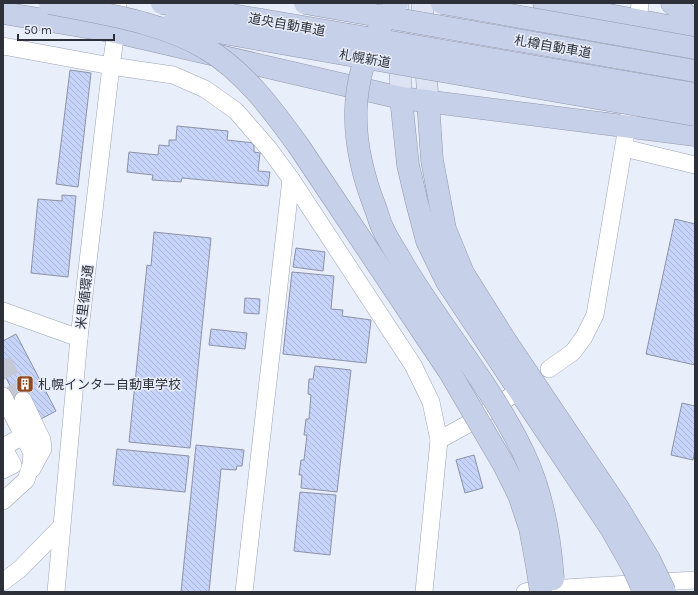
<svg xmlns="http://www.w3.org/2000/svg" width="698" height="595" font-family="Karla,'Noto Sans JP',sans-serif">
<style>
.building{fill:url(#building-back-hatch);stroke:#8b92a6}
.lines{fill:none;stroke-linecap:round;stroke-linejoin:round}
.minor-tunnel{stroke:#c3c8d4;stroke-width:17;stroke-dasharray:17 8;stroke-linecap:butt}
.minor-casing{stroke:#9ba3b7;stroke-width:18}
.major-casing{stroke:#9198ab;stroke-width:22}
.highway-casing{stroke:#9198ab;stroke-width:23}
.minor{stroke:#fff;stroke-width:17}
.major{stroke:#dde3f2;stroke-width:21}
.highway{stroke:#c7d0e9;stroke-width:22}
.highway-bridge-casing{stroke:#9198ab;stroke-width:23;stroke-linecap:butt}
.highway-bridge{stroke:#c7d0e9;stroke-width:22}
.labels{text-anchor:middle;stroke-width:3;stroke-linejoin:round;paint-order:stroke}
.street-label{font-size:13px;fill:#2d3038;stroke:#e9eefb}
.poi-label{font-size:13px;fill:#2d3038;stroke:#e9eefb;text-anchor:start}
</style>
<defs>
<pattern id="building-back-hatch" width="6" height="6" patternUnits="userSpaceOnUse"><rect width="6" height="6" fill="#c7d4f9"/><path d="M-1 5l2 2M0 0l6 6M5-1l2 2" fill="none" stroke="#abb6d6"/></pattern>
</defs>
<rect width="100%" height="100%" fill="#e9eefb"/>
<!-- building -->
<g class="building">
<path d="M70,70l21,3 -13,114 -22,-3z"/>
<path d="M177,126l51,5 -1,9 27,3v9l6,1 -2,18 12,1 -2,14 -86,-8 -1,4 -29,-2 1,-5 -26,-3 2,-20 29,3 1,-10 10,1v-6h7z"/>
<path d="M62,195l14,1 -8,81 -37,-4 7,-74 24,2z"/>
<path d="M675,219l20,5v141l-49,-11z"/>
<path d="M154,232l57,6 -21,210 -61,-6 18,-177 4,1z"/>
<path d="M296,248l29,4 -2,19 -30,-4z"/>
<path d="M292,272l42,4 -3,33 12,1 -1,6 29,4 -5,43 -83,-9z"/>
<path d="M245,298l15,1 -1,15 -15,-1z"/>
<path d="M211,329l36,4 -2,16 -36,-4z"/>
<path d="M16,334l40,77 -17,9 -25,-16 -3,-6 4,-3 -12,-23v-31z"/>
<path d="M315,366l36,4 -14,122 -36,-4 1,-13h-3l2,-15h3l3,-25h-3l2,-16h3l2,-24 -3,-1 1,-15h4z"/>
<path d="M682,403l13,3v45l-2,9 -22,-5z"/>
<path d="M196,445l48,5 -2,16h-5l-1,4 -15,-1 -12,123h-28z"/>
<path d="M117,449l72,7 -4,36 -72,-7z"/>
<path d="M474,455l9,33 -18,5 -9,-33z"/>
<path d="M300,492l36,3 -6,60 -36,-4z"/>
</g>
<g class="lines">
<!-- minor-tunnel -->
<path class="minor-tunnel" d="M3,361l20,39"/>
<defs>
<g id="minor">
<path d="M3,46l108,20 62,9 32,14 31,22 33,38 22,30 122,186 18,37 8,38 -15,152"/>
<path d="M633,72l7,-69"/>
<path d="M624,148l71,17"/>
<path d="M3,311l76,27"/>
<path d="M549,369l24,-17 11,-15 11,-22 34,-200"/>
<path d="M3,396l29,57 -1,12 -5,15 -23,21"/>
<path d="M23,400l19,40 1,9 -11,20"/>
<path d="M439,440l29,-16 43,-28"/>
<path d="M3,470l10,-5 -10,-18 20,-11"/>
<path d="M3,582l18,-14 40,-41"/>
<path d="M56,592l23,-254 32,-272 5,-34 2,-29"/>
<path d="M244,592l47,-413"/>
<path d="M525,592l8,-2 162,-10"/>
</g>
<g id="major">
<path d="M398,3l3,95"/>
<path d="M422,3l6,98"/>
</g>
<g id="highway">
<path d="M544,3l151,28"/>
<path d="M672,3l23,19"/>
<path d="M3,13l113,19 285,66 294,37"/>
<path d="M401,98l7,67 8,34 11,42 20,41 165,248 21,37"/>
<path d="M428,101l4,59 13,69 18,44 42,67 113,168 31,51"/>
</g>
</defs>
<!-- minor casing -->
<use href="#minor" class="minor-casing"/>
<!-- major casing -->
<use href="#major" class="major-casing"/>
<!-- highway casing -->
<use href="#highway" class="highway-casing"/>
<!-- minor -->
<use href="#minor" class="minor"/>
<!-- major -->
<use href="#major" class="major"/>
<!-- highway -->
<use href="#highway" class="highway"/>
<defs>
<g id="highway-bridge">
<path d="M50,3c52,11 109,18 155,45 39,23 67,61 93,97l151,226 55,94 15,30 11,33 7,38 4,26"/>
<path d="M162,3l533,91"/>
<path d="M305,3l390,68"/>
<path d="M397,3c-51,63 -50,132 -22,204 3,8 5,17 9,24 5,11 13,22 19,33 38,64 88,121 120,188 19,39 27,84 30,127"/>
<path d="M442,3l253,45"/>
<path d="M172,24l523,91"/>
<path d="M649,559l16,33"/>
<path d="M633,567l11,25"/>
</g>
</defs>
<!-- highway-bridge casing -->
<use href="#highway-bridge" class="highway-bridge-casing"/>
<!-- highway-bridge -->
<use href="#highway-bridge" class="highway-bridge"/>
</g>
<!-- icons -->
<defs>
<symbol id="building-square" viewBox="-11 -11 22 22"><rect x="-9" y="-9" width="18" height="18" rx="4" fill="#8f4a22" stroke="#e9eefb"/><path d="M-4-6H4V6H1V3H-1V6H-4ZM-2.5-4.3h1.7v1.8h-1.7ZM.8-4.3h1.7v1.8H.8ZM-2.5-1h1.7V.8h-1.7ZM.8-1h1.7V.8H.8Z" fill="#fff"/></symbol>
</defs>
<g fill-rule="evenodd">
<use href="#building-square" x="15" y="374" width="20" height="20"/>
</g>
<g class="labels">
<!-- street labels -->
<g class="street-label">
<text transform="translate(287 24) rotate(10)" y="5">道央自動車道</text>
<text transform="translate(553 46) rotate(10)" y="5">札樽自動車道</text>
<text transform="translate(365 58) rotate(10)" y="5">札幌新道</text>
<text transform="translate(84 297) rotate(-83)" y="5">米里循環通</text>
</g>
<!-- poi labels -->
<g class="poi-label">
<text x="38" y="389">札幌インター自動車学校</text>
</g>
</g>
<!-- border -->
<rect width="698" height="595" fill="none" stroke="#2d3038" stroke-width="8"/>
<!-- scale -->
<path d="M18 34v6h96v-6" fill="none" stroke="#2d3038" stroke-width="2"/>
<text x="24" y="34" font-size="12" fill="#2d3038" stroke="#e9eefb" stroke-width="3" paint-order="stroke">50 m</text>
</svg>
